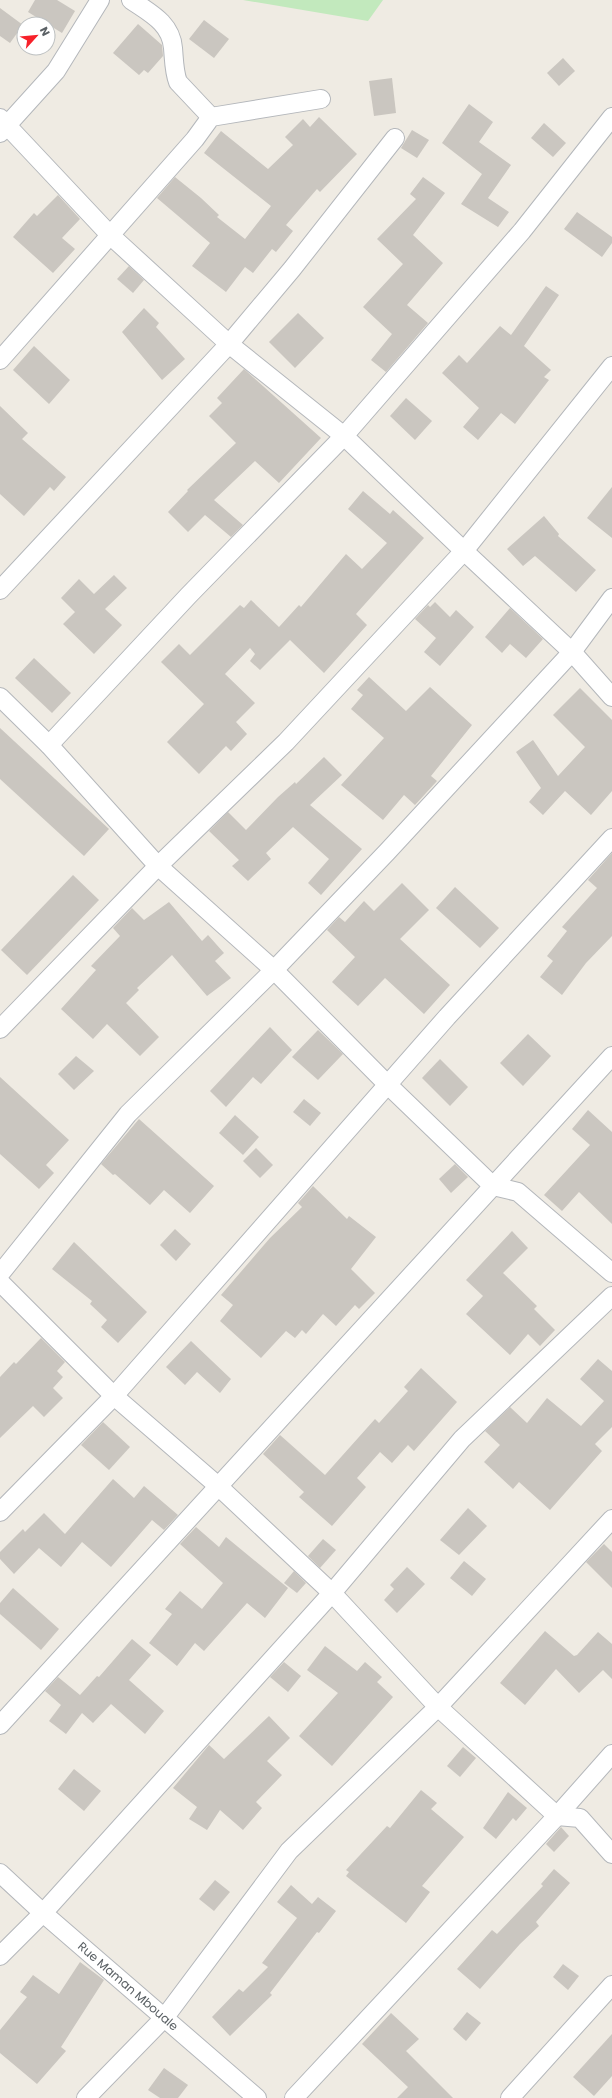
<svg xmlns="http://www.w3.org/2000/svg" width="612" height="2098" font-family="Poppins,sans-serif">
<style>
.green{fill:#c2e9bd}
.building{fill:#cac6c0}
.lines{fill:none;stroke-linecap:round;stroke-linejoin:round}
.minor-casing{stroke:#b4b7bb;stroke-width:20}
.minor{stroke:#fff;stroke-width:18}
.labels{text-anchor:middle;stroke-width:3;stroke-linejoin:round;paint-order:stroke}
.street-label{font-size:12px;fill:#5b6165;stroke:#fff}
</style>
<rect width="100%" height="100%" fill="#efebe3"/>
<!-- green -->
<path class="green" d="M243,0h140l-15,21z"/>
<!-- building -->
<g class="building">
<path d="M35,0h22l18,11 -13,22 -34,-21z"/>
<path d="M0,8l23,17 -13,18 -10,-7z"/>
<path d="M204,20l25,19 -15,19 -25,-19z"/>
<path d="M138,24l24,21 1,11 -15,17 -4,-3 -5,5 -26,-22z"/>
<path d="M563,58l12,13 -16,15 -12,-13z"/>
<path d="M392,78l4,35 -22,3 -5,-35z"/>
<path d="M469,104l24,18 -14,20 32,23 -23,33 21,14 -11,15 -37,-23 21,-30 -40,-31z"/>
<path d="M319,117l38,37 -37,38 -3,-3 -31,36 7,6 -17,21 -4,-3 -19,24 -8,-6 -19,25 -34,-26 18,-23 -53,-45 18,-21 26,21 18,17 -2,2 28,22 26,-33 -67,-53 17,-22 47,38 25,-24 -8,-8 18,-18 7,8z"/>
<path d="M544,123l22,20 -13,14 -22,-19z"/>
<path d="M412,130l17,10 -12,18 -16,-10z"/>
<path d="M423,177l22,16 -32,42 30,28 -36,42 21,18 -42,49 -15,-12 21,-26 -29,-27 40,-43 -26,-25 39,-40 -6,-5z"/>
<path d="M58,195l22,24 -18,19 13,11 -22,24 -40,-36 21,-24 3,3z"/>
<path d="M577,212l35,25v6l-10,14 -38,-28z"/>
<path d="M129,266l15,14 -11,13 -16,-14z"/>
<path d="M546,286l13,9 -35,51 27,24 -7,7 5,3 -34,44 -14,-11 -23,27 -15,-13 16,-19 -37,-35 17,-18 8,8 33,-37 11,9z"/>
<path d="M144,308l15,15 -3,4 29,32 -23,21 -40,-48z"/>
<path d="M298,313l26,25 -29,30 -26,-26z"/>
<path d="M34,346l36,34 -21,24 -36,-34z"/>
<path d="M244,369l77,69 -42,45 -24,-22 -41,39 29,25 -12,12 -26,-22 -17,17 -20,-20 20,-21 -1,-1 49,-47 -27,-27 13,-13 -5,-5z"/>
<path d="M406,398l26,23 -17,19 -25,-24z"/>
<path d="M0,406l28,27 -6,6 44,38 -12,14 -4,-4 -26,29 -24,-22z"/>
<path d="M612,487v51l-25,-20z"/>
<path d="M363,491l27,23 3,-4 31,28 -68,76 11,11 -43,48 -34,-33 -30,30 -10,-9 5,-7 -5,-6 -25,26 30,29 -19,19 11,12 -16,17 -5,-5 -27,28 -32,-32 37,-38 -43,-42 18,-18 11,11 50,-50 4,3 7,-8 28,27 20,-22 2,2 45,-53 16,15 25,-26 -39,-34z"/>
<path d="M544,516l15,18 -1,2 38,34 -20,22 -41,-36 -12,10 -16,-17z"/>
<path d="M114,575l13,13 -22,21 17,16 -28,29 -31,-30 12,-12 -14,-14 18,-19 15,15z"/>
<path d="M435,602l15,15 6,-7 18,17 -34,39 -16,-14 12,-14 -21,-19 13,-14 2,2z"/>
<path d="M510,608l33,31 -17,19 -16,-14 -8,9 -17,-16z"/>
<path d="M34,658l37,35 -19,20 -37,-35z"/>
<path d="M369,677l37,34 24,-24 42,38 -41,51 6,5 -22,24 -11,-10 -21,25 -42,-35 43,-47 -33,-29 12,-14 -6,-5z"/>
<path d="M580,688l32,32v71l-21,24 -26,-24 -22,24 -14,-13 12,-14 -25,-36 17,-12 25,36 27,-29 -32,-32z"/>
<path d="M0,728l109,101 -25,27 -84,-77z"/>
<path d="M324,757l18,18 -32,30 52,44 -41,46 -13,-12 21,-24 -36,-32 -27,26 5,6 -23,22 -16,-15 7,-6 -30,-29 19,-19 18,18 32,-33 17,-15 1,2z"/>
<path d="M612,853v83l-26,27 -24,32 -22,-18 13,-16 -6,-5 20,-25 -5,-4 35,-39 -9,-8z"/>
<path d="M73,875l26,25 -72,75 -26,-25z"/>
<path d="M402,883l27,27 -29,29 50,46 -26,29 -39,-36 -27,28 -26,-24 23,-25 -28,-27 12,-13 6,5 19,-21 10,10z"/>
<path d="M455,887l44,41 -19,20 -44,-40z"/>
<path d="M169,902l33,39 6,-6 16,18 -9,8 16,17 -24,18 -35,-41 -35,33 2,2 -13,13 33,34 -19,19 -33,-32 -14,15 -32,-30 35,-39 -5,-4 29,-30 -7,-8 19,-20 12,12z"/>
<path d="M270,1027l22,23 -31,34 -8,-7 -27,30 -16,-16z"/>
<path d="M318,1030l25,24 -25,26 -26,-23z"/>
<path d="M528,1034l23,22 -28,30 -23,-23z"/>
<path d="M76,1056l18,15 -20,19 -16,-16z"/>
<path d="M440,1059l28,28 -18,19 -28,-28z"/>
<path d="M0,1077l69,63 -23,25 8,8 -15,16 -39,-35z"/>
<path d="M304,1099l17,14 -11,13 -17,-14z"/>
<path d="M588,1110l24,22v92l-33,-32 -17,19 -18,-16 46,-50 -18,-16z"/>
<path d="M235,1115l24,22 -16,18 -24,-22z"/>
<path d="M139,1119l75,67 -24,27 -26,-23 -14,15 -35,-31 -2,1 -12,-11z"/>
<path d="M256,1148l17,17 -13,13 -17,-17z"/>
<path d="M455,1164l13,13 -17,16 -12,-14z"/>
<path d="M313,1186l34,33 2,-3 27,21 -25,32 24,24 -16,16 -4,-4 -19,21 -13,-12 -17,20 -4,-4 -7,8 -9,-7 -25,27 -41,-37 13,-16 -12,-10 49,-57 32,-31 -4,-4z"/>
<path d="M175,1229l16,15 -15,17 -16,-16z"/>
<path d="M512,1231l16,17 -25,25 34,33 -3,3 21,21 -15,16 -12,-12 -18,21 -44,-41 17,-18 -17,-16z"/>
<path d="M74,1242l73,70 -29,31 -17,-16 6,-7 -17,-16 2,-3 -40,-32z"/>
<path d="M41,1338l24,24 -8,9 6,6 -10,11 10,10 -19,19 -11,-11 -33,32v-61l14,-15 2,2z"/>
<path d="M191,1341l40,38 -11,14 -23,-21 -12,13 -19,-18z"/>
<path d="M598,1359l14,12v56l-17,17 7,7 -52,59 -31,-28 -6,7 -29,-27 16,-17 -15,-14 25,-24 17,16 20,-25 34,28 23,-25 -24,-22z"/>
<path d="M421,1368l36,34 -43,49 -6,-6 -16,18 -12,-11 -23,26 9,9 -34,39 -33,-29 5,-5 -41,-38 17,-19 45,40 50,-56 4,4 29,-32 -4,-4z"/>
<path d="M103,1422l27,25 -21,23 -28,-25z"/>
<path d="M113,1479l21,19 10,-12 34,29 -14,15 -12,-10 -41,47 -29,-25 -21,25 -22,-19 -25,26 -14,-15v-7l23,-23 2,3 19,-19 21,21z"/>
<path d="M468,1508l19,18 -28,29 -19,-15z"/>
<path d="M196,1527l23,20 7,-10 62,51 -23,30 -18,-15 -43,48 -9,-8 -18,23 -28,-23 23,-29 -7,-5 15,-18 22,18 21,-26 -43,-39z"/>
<path d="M323,1539l13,11 -16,18 -12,-12z"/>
<path d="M604,1544l8,8v36l-26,-26z"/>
<path d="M464,1561l22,18 -14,17 -22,-18z"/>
<path d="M407,1567l18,17 -28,29 -13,-13 10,-11 -4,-4z"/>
<path d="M294,1571l12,12 -9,10 -13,-10z"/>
<path d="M13,1588l46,41 -18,21 -41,-36v-11z"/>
<path d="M545,1631l29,25 3,-1 21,-23 14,12v35l-9,-9 -24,23 -23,-24 -31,36 -25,-22z"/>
<path d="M132,1639l19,16 -22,25 35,31 -19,23 -34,-30 -18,19 -11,-10 -16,21 -17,-13 12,-16 -16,-14 13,-14 22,18 17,-19 2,1z"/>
<path d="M325,1646l32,25 8,-9 17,15 -5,5 16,15 -61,69 -33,-30 39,-43 -31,-23z"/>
<path d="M284,1662l17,14 -13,16 -18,-15z"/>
<path d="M269,1716l21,22 -23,23 15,14 -26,27 6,6 -19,22 -23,-20 -13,20 -18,-11 8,-12 -24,-19 36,-43 15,14z"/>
<path d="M463,1747l13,11 -16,19 -13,-11z"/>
<path d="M74,1769l27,22 -17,20 -26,-22z"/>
<path d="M421,1790l16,13 -6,6 33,28 -42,49 8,6 -24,31 -60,-47 3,-4 -3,-2 41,-44 3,2z"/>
<path d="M508,1792l19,16 -11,13 -3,-3 -17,21 -13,-11z"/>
<path d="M561,1827l8,9 -15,16 -8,-8z"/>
<path d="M554,1869l16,14 -34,39 3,4 -19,18 -40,45 -23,-20 35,-39 5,4 46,-48 -2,-2z"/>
<path d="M215,1880l15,12 -16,19 -15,-12z"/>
<path d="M291,1885l21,19 6,-7 18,14 -17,22 -2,-1 -47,61 2,2 -42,41 -18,-19 27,-28 4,3 25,-25 -6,-4 35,-45 -20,-16z"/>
<path d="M80,1962l24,18 -43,67 5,4 -29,33 -37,-31v-23l27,-33 -7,-5 13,-17 26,19z"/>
<path d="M563,1964l16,12 -11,14 -15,-13z"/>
<path d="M467,2012l14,11 -15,18 -13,-12z"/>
<path d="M391,2013l28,26 -13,12 47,47h-56l11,-11 -46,-43z"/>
<path d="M612,2034v42l-18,20 -21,-19z"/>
<path d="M164,2068l24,17 -10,13h-18l-12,-8z"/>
</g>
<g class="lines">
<defs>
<g id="minor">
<path d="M131,0c19,13 40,23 42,48 1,11 1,24 5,34l33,35"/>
<path d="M0,118l110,117 119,109 115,92 120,115 108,101 40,45"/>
<path d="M0,133l56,-62 44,-71"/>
<path d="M0,360l195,-221 16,-22 110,-18"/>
<path d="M0,590l229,-246 63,-75 103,-131"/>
<path d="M0,697l49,48 109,121 116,104 113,114 106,102 25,6 94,81"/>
<path d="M49,745l139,-149 156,-160 178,-205 90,-114"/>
<path d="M0,1029l158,-163 128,-124 178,-191 148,-185"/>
<path d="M0,1274l128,-160 146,-144 113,-118 185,-200 40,-54"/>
<path d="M0,1282l114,114 103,89 115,108 106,114 119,109 23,2 32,36"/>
<path d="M0,1512l114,-116 333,-379 165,-179"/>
<path d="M0,1725l612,-669"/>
<path id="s1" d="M0,1873l43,40 214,185"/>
<path d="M0,1956l43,-43 289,-320 130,-154 150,-143"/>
<path d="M86,2098l79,-81 124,-166 149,-144 174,-188"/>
<path d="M294,2098l263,-282 55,-62"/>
<path d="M510,2098l102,-113"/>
</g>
</defs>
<!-- minor casing -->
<use href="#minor" class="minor-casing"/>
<!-- minor -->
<use href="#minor" class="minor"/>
</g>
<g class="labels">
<!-- street labels -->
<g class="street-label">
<text dy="4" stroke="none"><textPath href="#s1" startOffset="171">Rue Maman Mbouale</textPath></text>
</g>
</g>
<!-- north arrow -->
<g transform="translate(36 36) rotate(63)"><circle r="19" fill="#ffffff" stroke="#bdc0c1"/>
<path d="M0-3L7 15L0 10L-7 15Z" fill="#f7212a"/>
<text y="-6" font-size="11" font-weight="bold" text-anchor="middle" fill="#5b6165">N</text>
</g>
</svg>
